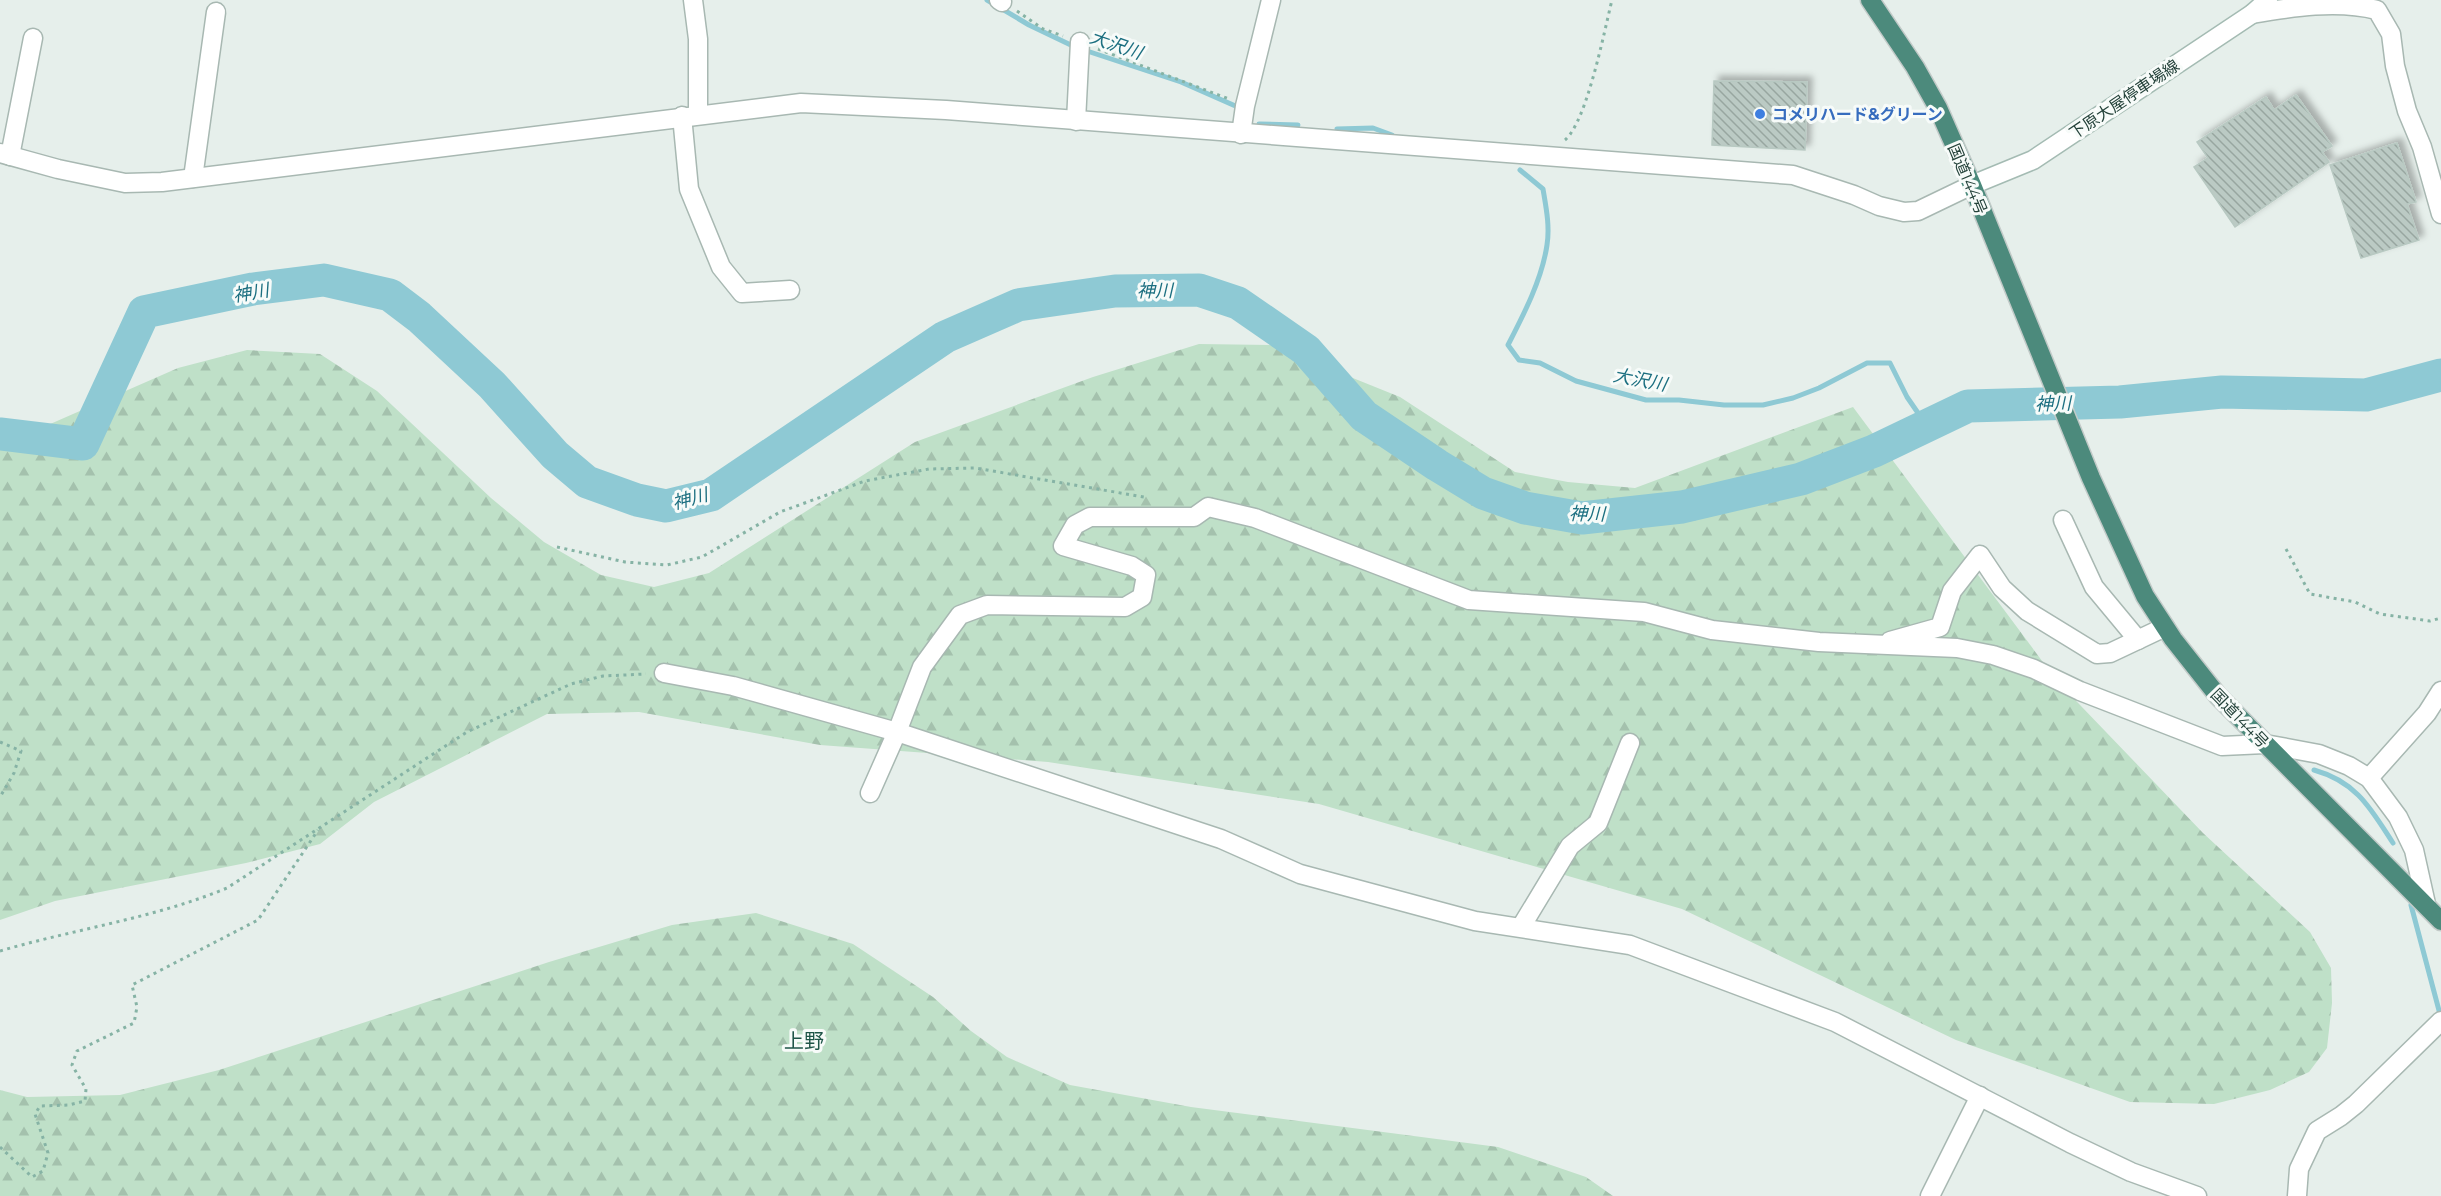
<svg xmlns="http://www.w3.org/2000/svg" width="2441" height="1196" font-family="Montserrat,'Noto Sans JP',sans-serif">
<style>
.forest{fill:url(#forest-firs)}
.lines{fill:none;stroke-linecap:round;stroke-linejoin:round}
.stream{stroke:#8ec9d4;stroke-width:5}
.river{stroke:#8ec9d4;stroke-width:33}
.building{fill:url(#building-back-hatch);stroke:#b8c9c2;stroke-width:1.5;filter:url(#shadow)}
.minor-casing{stroke:#a8b8b2;stroke-width:21}
.secondary-casing{stroke:#a4bbb3;stroke-width:21}
.trunk-casing{stroke:#c2cac8;stroke-width:21}
.path{stroke:#86b3a5;stroke-width:3;stroke-dasharray:3 4.5;stroke-linecap:butt}
.minor{stroke:#fff;stroke-width:18}
.secondary{stroke:#fff;stroke-width:18}
.trunk{stroke:#4c8a7c;stroke-width:18}
.shop-dot{fill:#3f7fe0;stroke:#f7fbf9;stroke-width:2}
.labels{text-anchor:middle;stroke-width:6;stroke-linejoin:round;paint-order:stroke}
.street-label{font-size:16px;fill:#24423a;stroke:#f7fbf9}
.shop-label{font-size:16px;font-weight:bold;fill:#366cbe;stroke:#f7fbf9;text-anchor:start}
.water-label{font-size:18px;font-style:italic;fill:#1c6f80;stroke:#f7fbf9}
.quarter-label{font-size:20px;fill:#1f5548;stroke:#f7fbf9}
</style>
<defs>
<pattern id="forest-firs" width="22" height="20" patternUnits="userSpaceOnUse" patternTransform="scale(1.5)"><rect width="22" height="20" fill="#bfe0c8"/><path d="M5 1l3.5 6h-7zM16 11l3.5 6h-7z" fill="#a4c1ad"/></pattern>
<pattern id="building-back-hatch" width="6" height="6" patternUnits="userSpaceOnUse" patternTransform="scale(1.5)"><rect width="6" height="6" fill="#bbcac4"/><path d="M-1 5l2 2M0 0l6 6M5-1l2 2" fill="none" stroke="#98a6a0"/></pattern>
<filter id="shadow"><feDropShadow dx="5" dy="-5" stdDeviation="3" flood-color="#0004"/></filter>
</defs>
<rect width="100%" height="100%" fill="#e6efeb"/>
<!-- forest -->
<g class="forest">
<path d="M1199,344l72,1 129,52 115,75 53,10 67,6 218,-81 204,274 146,152 107,99 21,36 1,35 -5,45 -18,24 -39,18 -56,14 -84,-2 -174,-62 -274,-131 -363,-105 -271,-42 -228,-17 -181,-33 -92,2 -173,88 -54,42 -74,19 -191,38 -55,19v-474l178,-78 69,-18 73,4 57,37 114,107 53,44 57,33 53,12 55,-14 206,-131 178,-65z"/>
<path d="M756,913l97,31 80,53 38,34 36,26 63,28 121,22 307,40 88,30 27,19h-1613v-106l27,7 93,-2 99,-25 330,-108 123,-37z"/>
</g>
<g class="lines">
<!-- stream -->
<g class="stream">
<path d="M987,0l42,25 46,22"/>
<path d="M1084,50l97,32 59,26"/>
<path d="M1259,124l39,1"/>
<path d="M1337,129l36,-1 19,7"/>
<path d="M1520,170l23,19c3,18 7,37 4,56 -5,34 -23,69 -39,100l11,15 21,3 36,18 70,19h33l45,5h39l30,-7 26,-10 48,-25h23l17,34 20,29"/>
<path d="M2314,770c43,12 57,39 79,73"/>
<path d="M2411,905l30,113"/>
</g>
<!-- river -->
<path class="river" d="M0,434l83,10 61,-132 109,-23 71,-9 66,15 29,22 73,68 63,70 32,27 50,18 29,6 45,-11 234,-158 73,-32 97,-14 84,-1 39,13 68,47 58,66 73,49 46,28 42,15 57,10 100,-11 119,-28 73,-28 94,-45 152,-4 102,-10 144,3 75,-20"/>
</g>
<!-- building -->
<g class="building">
<path d="M1714,81l93,1 -2,68 -93,-5z"/>
<path d="M2296,95l36,51 -10,6 7,10 -94,65 -41,-60 14,-9 -11,-16 69,-45 8,13z"/>
<path d="M2397,143l19,59 -9,2 12,36 -58,18 -31,-93z"/>
</g>
<g class="lines">
<defs>
<g id="minor">
<path d="M693,0l5,39v76"/>
<path d="M999,0l3,2"/>
<path d="M2252,14c41,-7 85,-14 125,-4l14,24 4,32 12,45 15,36 19,67"/>
<path d="M682,116l7,73 32,78 21,26 48,-3"/>
<path d="M1076,121l4,-79"/>
<path d="M1241,134l4,-28 26,-106"/>
<path d="M0,153l58,16 67,14 37,-1 639,-79 145,7 847,65 61,20 25,11 25,6 14,-1 54,-26"/>
<path d="M10,156l23,-118"/>
<path d="M193,178l23,-166"/>
<path d="M2063,520l31,67 44,53"/>
<path d="M1890,641l50,-14 12,-36 28,-36 22,33 25,23 70,43 13,-1 55,-26"/>
<path d="M664,673l69,13 164,46 324,107 79,35 175,47 155,24 205,77 235,121 61,29 66,24"/>
<path d="M2369,778l58,-65 14,-22"/>
<path d="M870,793l27,-61 25,-65 38,-52 27,-10 138,2 17,-10 4,-22 -14,-9 -69,-20 12,-21 15,-8h104l14,-10 47,11 214,82 175,12 68,18 107,12 138,6 36,7 41,14 46,22 142,55 43,-2 54,10 30,12 20,12 29,39 16,33 12,54"/>
<path d="M1521,927l49,-81 28,-23 32,-80"/>
<path d="M1930,1196l50,-100"/>
<path d="M2297,1196l2,-27 18,-38 24,-15 15,-12 85,-83"/>
</g>
<path id="secondary" d="M1972,185l61,-25 219,-146 16,-14"/>
<path id="trunk" d="M1870,0l45,67 23,41 34,77 119,293 54,118 28,43 45,57 223,225"/>
</defs>
<!-- minor casing -->
<use href="#minor" class="minor-casing"/>
<!-- secondary casing -->
<use href="#secondary" class="secondary-casing"/>
<!-- trunk casing -->
<use href="#trunk" class="trunk-casing"/>
<!-- path -->
<g class="path">
<path d="M1017,11l26,18 20,7"/>
<path d="M1098,49l131,50"/>
<path d="M1565,140c22,-19 39,-108 47,-140"/>
<path d="M557,547l68,15 42,3 35,-8 78,-45 85,-31 64,-12 46,-1 169,29"/>
<path d="M2286,549l24,45 45,8 25,12 50,7 11,-3"/>
<path d="M0,742l21,9 -7,22 -14,24"/>
<path d="M0,951c75,-22 155,-33 227,-63l240,-156 104,-48 32,-8 43,-2"/>
<path d="M0,1147l32,30 11,-6 5,-18 -13,-39 5,-8 29,-1 16,-4 1,-12 -14,-24 5,-14 57,-28 3,-16 -5,-22 126,-65 60,-90"/>
</g>
<!-- minor -->
<use href="#minor" class="minor"/>
<!-- secondary -->
<use href="#secondary" class="secondary"/>
<!-- trunk -->
<use href="#trunk" class="trunk"/>
</g>
<!-- markers -->
<circle class="shop-dot" cx="1760" cy="114" r="6"/>
<g class="labels">
<!-- street labels -->
<g class="street-label">
<text transform="translate(2124 99) rotate(-34)" y="6">下原大屋停車場線</text>
<text transform="translate(1968 179) rotate(67)" y="6">国道144号</text>
<text transform="translate(2240 718) rotate(46)" y="6">国道144号</text>
</g>
<!-- shop labels -->
<g class="shop-label">
<text x="1772" y="120">コメリハード&amp;グリーン</text>
</g>
<!-- water labels -->
<g class="water-label">
<text transform="translate(1116 45) rotate(19)" y="6">大沢川</text>
<text transform="translate(1155 291) rotate(-1)" y="6">神川</text>
<text transform="translate(251 293) rotate(-10)" y="6">神川</text>
<text transform="translate(1640 380) rotate(11)" y="6">大沢川</text>
<text transform="translate(2053 404) rotate(-2)" y="6">神川</text>
<text transform="translate(690 499) rotate(-15)" y="6">神川</text>
<text transform="translate(1587 514) rotate(1)" y="6">神川</text>
</g>
<!-- quarter labels -->
<g class="quarter-label">
<text x="804" y="1048">上野</text>
</g>
</g>
</svg>
